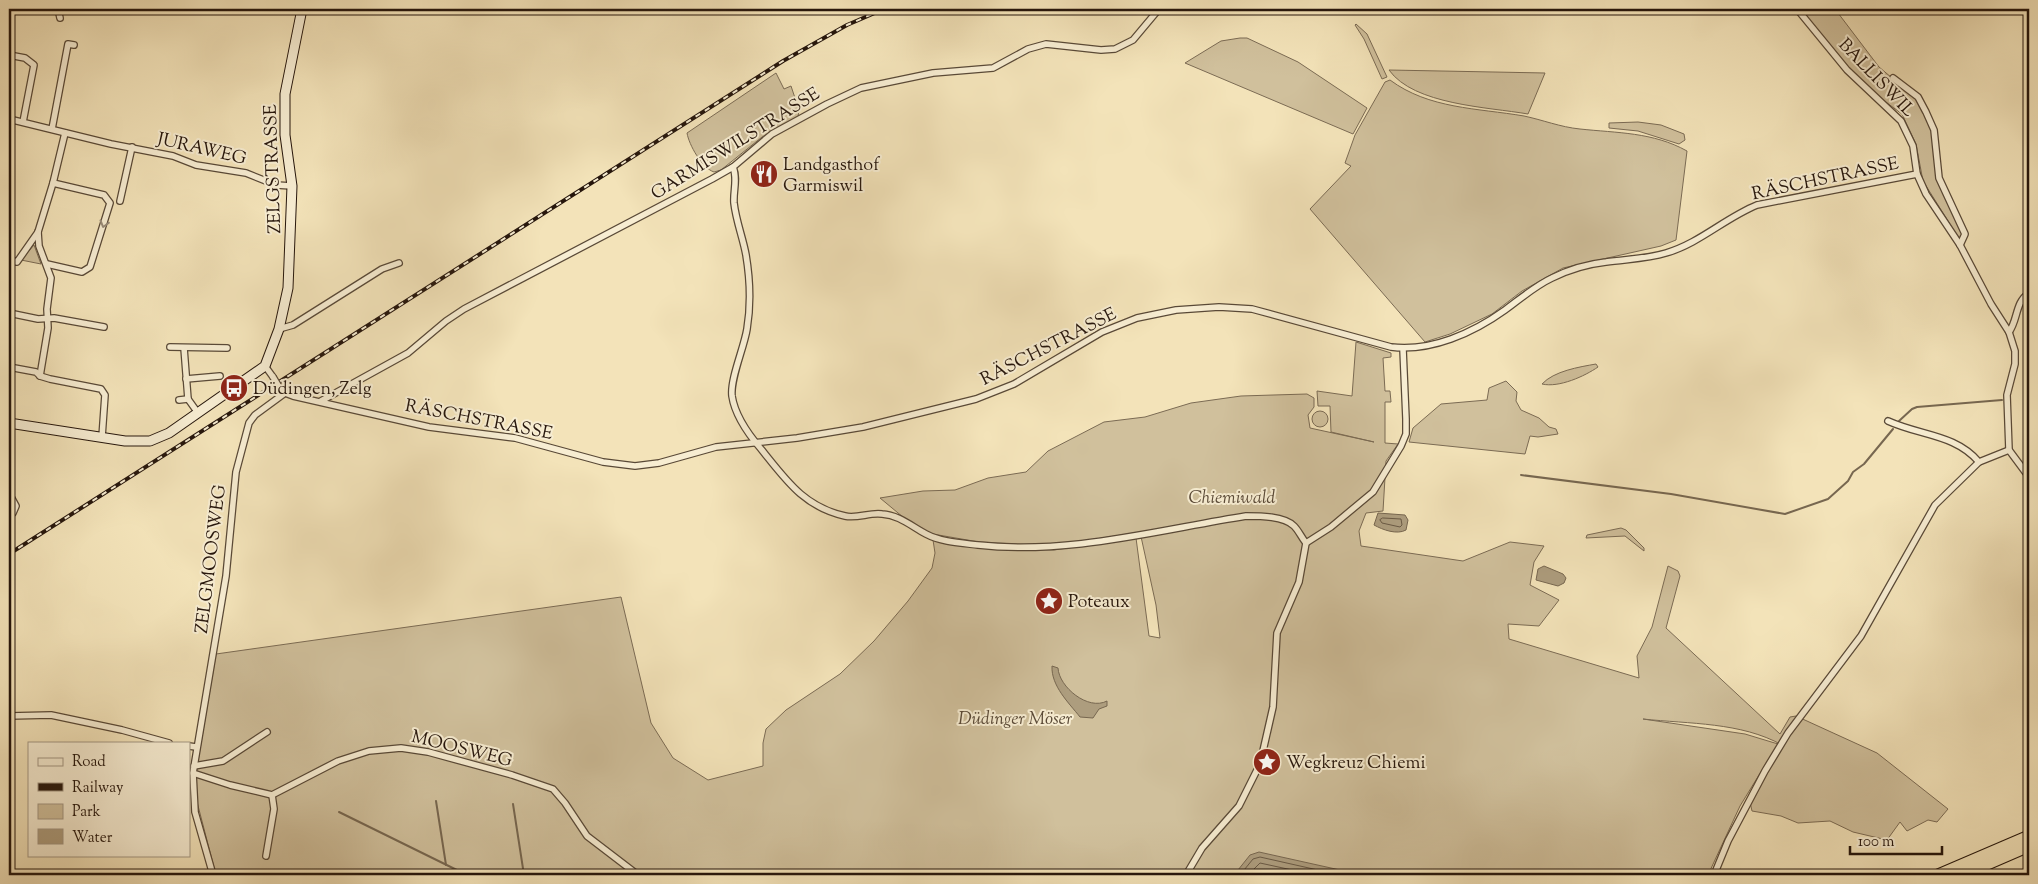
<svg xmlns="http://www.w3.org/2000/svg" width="2038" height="884" font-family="'Sorts Mill Goudy',serif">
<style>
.green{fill:#d0c09c;stroke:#7b6b54}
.water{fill:#ad9d7e;stroke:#776750}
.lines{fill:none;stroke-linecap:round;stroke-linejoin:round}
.shore{stroke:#6a5a45;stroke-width:1}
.stream{stroke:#776750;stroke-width:2}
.street-casing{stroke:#594937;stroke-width:8}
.secondary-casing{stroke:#26160c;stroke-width:11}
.highway-casing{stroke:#26160c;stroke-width:13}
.street{stroke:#f7edd2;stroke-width:5.5}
.secondary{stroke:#f7edd2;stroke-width:9}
.highway{stroke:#f3e3b9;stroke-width:11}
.rail-casing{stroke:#26160c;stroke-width:4}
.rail{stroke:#f7edd2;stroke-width:2;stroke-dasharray:5.5;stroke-linecap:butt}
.street-bridge-casing{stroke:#594937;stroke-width:8;stroke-linecap:butt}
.street-bridge{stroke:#f7edd2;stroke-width:5.5}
.oneway{stroke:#998c79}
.labels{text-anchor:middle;stroke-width:4;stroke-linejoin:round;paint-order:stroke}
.street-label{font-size:18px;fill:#26160c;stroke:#f7edd2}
.poi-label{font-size:18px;fill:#26160c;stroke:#f7edd2;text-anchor:start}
.park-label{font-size:18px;font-style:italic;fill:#594937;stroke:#f7edd2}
</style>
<rect width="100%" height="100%" fill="#f3e3b9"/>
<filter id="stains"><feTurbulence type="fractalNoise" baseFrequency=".004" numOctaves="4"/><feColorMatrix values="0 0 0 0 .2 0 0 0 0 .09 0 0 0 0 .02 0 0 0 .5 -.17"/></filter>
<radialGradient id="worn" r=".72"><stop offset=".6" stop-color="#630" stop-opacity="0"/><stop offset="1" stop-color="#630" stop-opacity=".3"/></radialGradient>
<!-- green -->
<g class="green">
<path d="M1801,9h34l44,58 39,33 13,27 7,51 25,54 -1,6 -4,-1 -35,-56 -7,-37 -14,-30 -23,-17 -32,-29z"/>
<path d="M1356,24l11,10 20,43 -5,2 -18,-40 -9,-14z"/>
<path d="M1240,38h7l51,24 69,46 -14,26 -168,-71 36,-22z"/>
<path d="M1389,70l156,3 -17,41c-40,-7 -114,-9 -139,-44z"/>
<path d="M776,73l8,16 7,-3 8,24 -1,7 -36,20 -41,33 -7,2c-12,-4 -25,-27 -27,-39z"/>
<path d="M1390,80c39,29 87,28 134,36 19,4 36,11 56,13 37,4 73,3 107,22l-11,89 -15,6 -98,22 -41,23 -30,23 -42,20 -25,8 -115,-133 41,-43 -6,-3 10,-28 30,-53z"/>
<path d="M1638,122l23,3 23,9 1,6 -6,4 -41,-13 -29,-3v-5z"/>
<path d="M34,245l7,19 -20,-4z"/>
<path d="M1356,342l35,11v4l-8,1 2,33h5l1,11h-6v41l13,1 -12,17 -3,50 -17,2 -7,18 2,15 102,15 47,-19 34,4 -10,16 -4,23 29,15 -20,26 -31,-2 1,15 130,39 -2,-22 15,-29 16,-61 10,5 2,5 -14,52 114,106 10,-17 6,-1 81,37 71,56 -11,13 -9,-2 -21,11 -7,-9 -13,18 -34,-8 -23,-11 -32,2 -17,-7 -29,-5 -2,-9 32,-57c-41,-23 -93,-21 -139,-26l102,15 33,10 -38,62 -32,69h-1492l-20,-77v-25l20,-119 405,-57 30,126 22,35 35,22 55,-14v-23l3,-14 20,-19 54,-36 34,-33 34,-40 24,-33 3,-15 -2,-13 61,8 60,2 82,-12 13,98 11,2 -4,-33 -16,-73 -89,14 -72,-4 -58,-10 -41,-34 43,-7 32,-1 33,-12 38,-6 22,-21 56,-29 41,-5 46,-14 50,-7 66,-2 7,4v9l-6,8 2,13 64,14 -43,-10 -1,-26h-12l-1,-15 35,5z"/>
<path d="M1596,364l2,3c-13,9 -39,21 -56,17 12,-13 37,-17 54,-20z"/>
<path d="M1506,381l11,11 -1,9 5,9 18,8 10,9 7,2 2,5 -20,3 -8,-1 -5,18 -116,-12 4,-14 28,-24 46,-4 2,-12z"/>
<circle cx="1320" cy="419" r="8"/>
<path d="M1621,528l5,2 18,18v3l-19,-15 -39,2 1,-3z"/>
</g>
<!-- water -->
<g class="water">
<path d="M1378,513l27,2 3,5 -2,10c-9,5 -23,0 -32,-5z"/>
<path d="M1544,566l19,8 3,4 -2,5 -6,3 -22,-6 2,-11z"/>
<path d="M1052,666l6,2c1,19 30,43 49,33v5l-8,3 -6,9 -13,-1c-11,-14 -29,-31 -28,-51z"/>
<path d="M1259,852l81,18 14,5h-120l16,-20z"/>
</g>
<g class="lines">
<!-- shore -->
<g class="shore">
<path d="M1383,518l18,1 1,6 -2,2 -18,-4 -2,-3z"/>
<path d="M1240,875l13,-16 7,-2 80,18"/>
<path d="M1248,875l12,-12 55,12"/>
</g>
<!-- stream -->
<g class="stream">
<path d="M1899,421l13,-12 5,-2 85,-7"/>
<path d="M1521,475l150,19 114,20 43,-15 20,-18 5,-9 11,-8 29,-35"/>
<path d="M436,801l10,64"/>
<path d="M513,804l11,71"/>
<path d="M339,812l128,63"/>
</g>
<defs>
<g id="street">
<path d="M58,9l2,9"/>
<path d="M1797,9l50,61 54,51 12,25 4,28 9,20 34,51 31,59 18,28 6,19v13l-8,31 2,55 20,27"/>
<path d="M9,55l16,3 9,7 -11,57"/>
<path d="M1893,78l25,19 8,15 8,18 5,48 26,56 -5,11"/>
<path d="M9,119l102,25 62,12 23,9 50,8 30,12 16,1"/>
<path d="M52,129l16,-85 6,1"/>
<path d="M733,167c5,12 0,24 1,36 2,18 9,35 12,52 4,24 5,50 1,74 -3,19 -17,50 -15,67 3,20 17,39 29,53 25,31 43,58 84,67 12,3 25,-4 37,-2 17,1 29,12 44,20 15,8 35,9 52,11 90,10 180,-15 268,-29 14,0 38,0 48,10 5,5 7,11 12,17l-7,39 -22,51 -4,74 -13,57 -21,42 -37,42 -16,27"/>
<path d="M120,201l12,-54"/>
<path d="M38,232l1,14 12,32 -4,31 1,19 -8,48"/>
<path d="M9,260l8,2 21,-30 15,-49 12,-50"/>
<path d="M47,264l35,8 8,-5 20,-64 -6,-8 -51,-12"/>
<path d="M9,313l29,6 16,-1 50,9"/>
<path d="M279,329l14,-4 89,-56 17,-6"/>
<path d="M2009,332c9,-12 6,-30 20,-39"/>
<path d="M170,347l57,1"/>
<path d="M184,348l4,51 10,14"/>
<path d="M265,366l8,11"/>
<path d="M9,367l27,5 4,4 10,3 51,10 4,6 -3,42"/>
<path d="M186,379l34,-3"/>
<path d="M279,387l6,6 8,3 136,31 86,11 88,24 32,4 24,-3 57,-16 81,-9 66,-11 113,-28 38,-15 88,-52 35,-14 39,-8 43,-3 33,2 139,38c40,5 82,-14 114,-37 15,-11 30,-24 47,-32 16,-8 36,-14 54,-16 20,-3 41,-3 60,-9 34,-10 59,-35 91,-48l160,-31"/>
<path d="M179,400l9,-1"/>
<path d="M321,401l87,-48 38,-32 18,-12 248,-130 21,-12 39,-33 55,-30 34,-16 72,-15 60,-5 35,-19 18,-5 55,6 14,-1 18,-9 26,-31"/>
<path d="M1888,421c33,15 67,13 91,41"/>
<path d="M9,474l2,2 -1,19 6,11 -3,7 -4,3"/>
<path d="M1306,543l25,-16 42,-35 28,-46 5,-12v-15l-3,-70"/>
<path d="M9,716l42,-1 71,15 47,13"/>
<path d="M189,746l7,1"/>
<path d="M194,766l29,-5 44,-29"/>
<path d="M193,773l37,12 42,10 66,-34 31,-10 32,-3 27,4 84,23 41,14 12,14 22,33 51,39"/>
<path d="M266,856l8,-47 -2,-14"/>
<path d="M10,875l6,-1"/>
<path d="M213,875l-18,-63 -2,-39 33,-197 10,-104 13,-49 6,-8 30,-22"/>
<path d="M1714,875l14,-34 37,-70 23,-38 73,-97 74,-131 44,-43 30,-12"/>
</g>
<path id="secondary" d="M9,423l116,18h25l19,-8 96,-67 14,-37 9,-41 4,-102 -7,-51v-41l17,-85"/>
<g id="highway">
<path d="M1938,875l91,-39"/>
<path d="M1962,875l67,-29"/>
</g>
</defs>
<!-- street casing -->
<use href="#street" class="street-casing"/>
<!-- secondary casing -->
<use href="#secondary" class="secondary-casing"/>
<!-- highway casing -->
<use href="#highway" class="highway-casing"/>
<!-- street -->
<use href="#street" class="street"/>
<!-- secondary -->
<use href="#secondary" class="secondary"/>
<!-- highway -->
<use href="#highway" class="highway"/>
<defs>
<path id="rail" d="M9,554l774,-493 64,-36 37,-16"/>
</defs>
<!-- rail casing -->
<use href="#rail" class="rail-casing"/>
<!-- rail -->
<use href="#rail" class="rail"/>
<defs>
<path id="street-bridge" d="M273,377l6,10"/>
</defs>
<!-- street-bridge casing -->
<use href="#street-bridge" class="street-bridge-casing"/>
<!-- street-bridge -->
<use href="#street-bridge" class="street-bridge"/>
</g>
<!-- one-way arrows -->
<defs><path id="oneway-chevron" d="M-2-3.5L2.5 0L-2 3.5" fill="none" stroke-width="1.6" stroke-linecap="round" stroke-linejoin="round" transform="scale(1.25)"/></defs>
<use class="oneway" href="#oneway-chevron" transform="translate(104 224) rotate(106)"/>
<!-- icons -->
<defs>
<symbol id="restaurant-disc" viewBox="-11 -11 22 22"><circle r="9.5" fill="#8f2418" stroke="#f7edd2"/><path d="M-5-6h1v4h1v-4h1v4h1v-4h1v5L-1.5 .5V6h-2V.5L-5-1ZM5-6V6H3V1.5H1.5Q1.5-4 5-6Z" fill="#fff"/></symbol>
<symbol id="bus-disc" viewBox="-11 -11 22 22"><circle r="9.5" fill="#8f2418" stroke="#f7edd2"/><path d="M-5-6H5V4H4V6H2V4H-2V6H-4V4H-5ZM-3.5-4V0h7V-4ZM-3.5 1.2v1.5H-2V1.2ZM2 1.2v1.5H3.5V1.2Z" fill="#fff"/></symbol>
<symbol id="sight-disc" viewBox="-11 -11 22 22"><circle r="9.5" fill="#8f2418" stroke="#f7edd2"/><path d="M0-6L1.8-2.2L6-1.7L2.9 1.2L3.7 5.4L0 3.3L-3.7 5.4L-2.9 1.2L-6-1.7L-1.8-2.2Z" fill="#fff"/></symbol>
</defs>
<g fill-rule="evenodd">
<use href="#restaurant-disc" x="748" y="158" width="32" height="32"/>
<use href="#bus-disc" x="218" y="372" width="32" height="32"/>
<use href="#sight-disc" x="1033" y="585" width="32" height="32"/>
<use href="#sight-disc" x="1251" y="746" width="32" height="32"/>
</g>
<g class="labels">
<!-- street labels -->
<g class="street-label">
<text transform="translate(1877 77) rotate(46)" y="6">BALLISWIL</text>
<text transform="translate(735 143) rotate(-32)" y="6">GARMISWILSTRASSE</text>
<text transform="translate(202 148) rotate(13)" y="6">JURAWEG</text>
<text transform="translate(272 169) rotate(-92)" y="6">ZELGSTRASSE</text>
<text transform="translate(1825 178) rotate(-12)" y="6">RÄSCHSTRASSE</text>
<text transform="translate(1048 346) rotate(-27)" y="6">RÄSCHSTRASSE</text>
<text transform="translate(479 419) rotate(11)" y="6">RÄSCHSTRASSE</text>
<text transform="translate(210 559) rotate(-83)" y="6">ZELGMOOSWEG</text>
<text transform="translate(462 748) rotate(14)" y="6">MOOSWEG</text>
</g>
<!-- poi labels -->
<g class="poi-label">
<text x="783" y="170">Landgasthof<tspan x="783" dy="21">Garmiswil</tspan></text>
<text x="253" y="394">Düdingen, Zelg</text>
<text x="1068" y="607">Poteaux</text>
<text x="1286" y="768">Wegkreuz Chiemi</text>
</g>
<!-- park labels -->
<g class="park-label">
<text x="1232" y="503">Chiemiwald</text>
<text x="1015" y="724">Düdinger Möser</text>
</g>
</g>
<!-- margin -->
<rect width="2038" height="884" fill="none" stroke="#f3e3b9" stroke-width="30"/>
<rect x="10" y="10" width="2018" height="864" fill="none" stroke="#26160c" stroke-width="2.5"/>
<rect x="15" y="15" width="2008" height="854" fill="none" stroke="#26160c"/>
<!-- legend -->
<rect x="28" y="742" width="162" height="115" fill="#f7edd2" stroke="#a39783"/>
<rect x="38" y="758" width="25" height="8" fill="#f7edd2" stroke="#a39783"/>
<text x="72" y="766" font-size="15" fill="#26160c">Road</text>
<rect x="38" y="783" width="25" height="8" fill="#26160c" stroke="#a39783"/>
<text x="72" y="792" font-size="15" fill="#26160c">Railway</text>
<rect x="38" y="804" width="25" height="15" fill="#d0c09c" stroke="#a39783"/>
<text x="72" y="816" font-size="15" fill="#26160c">Park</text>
<rect x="38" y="829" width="25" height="15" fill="#ad9d7e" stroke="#a39783"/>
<text x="72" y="842" font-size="15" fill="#26160c">Water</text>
<!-- scale -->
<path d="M1850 846v8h92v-8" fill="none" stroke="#26160c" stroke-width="2.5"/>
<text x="1858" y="846" font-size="15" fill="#26160c" stroke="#f7edd2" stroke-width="4" paint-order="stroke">100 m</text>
<rect width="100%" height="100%" filter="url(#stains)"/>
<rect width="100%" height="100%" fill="url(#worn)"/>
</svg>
